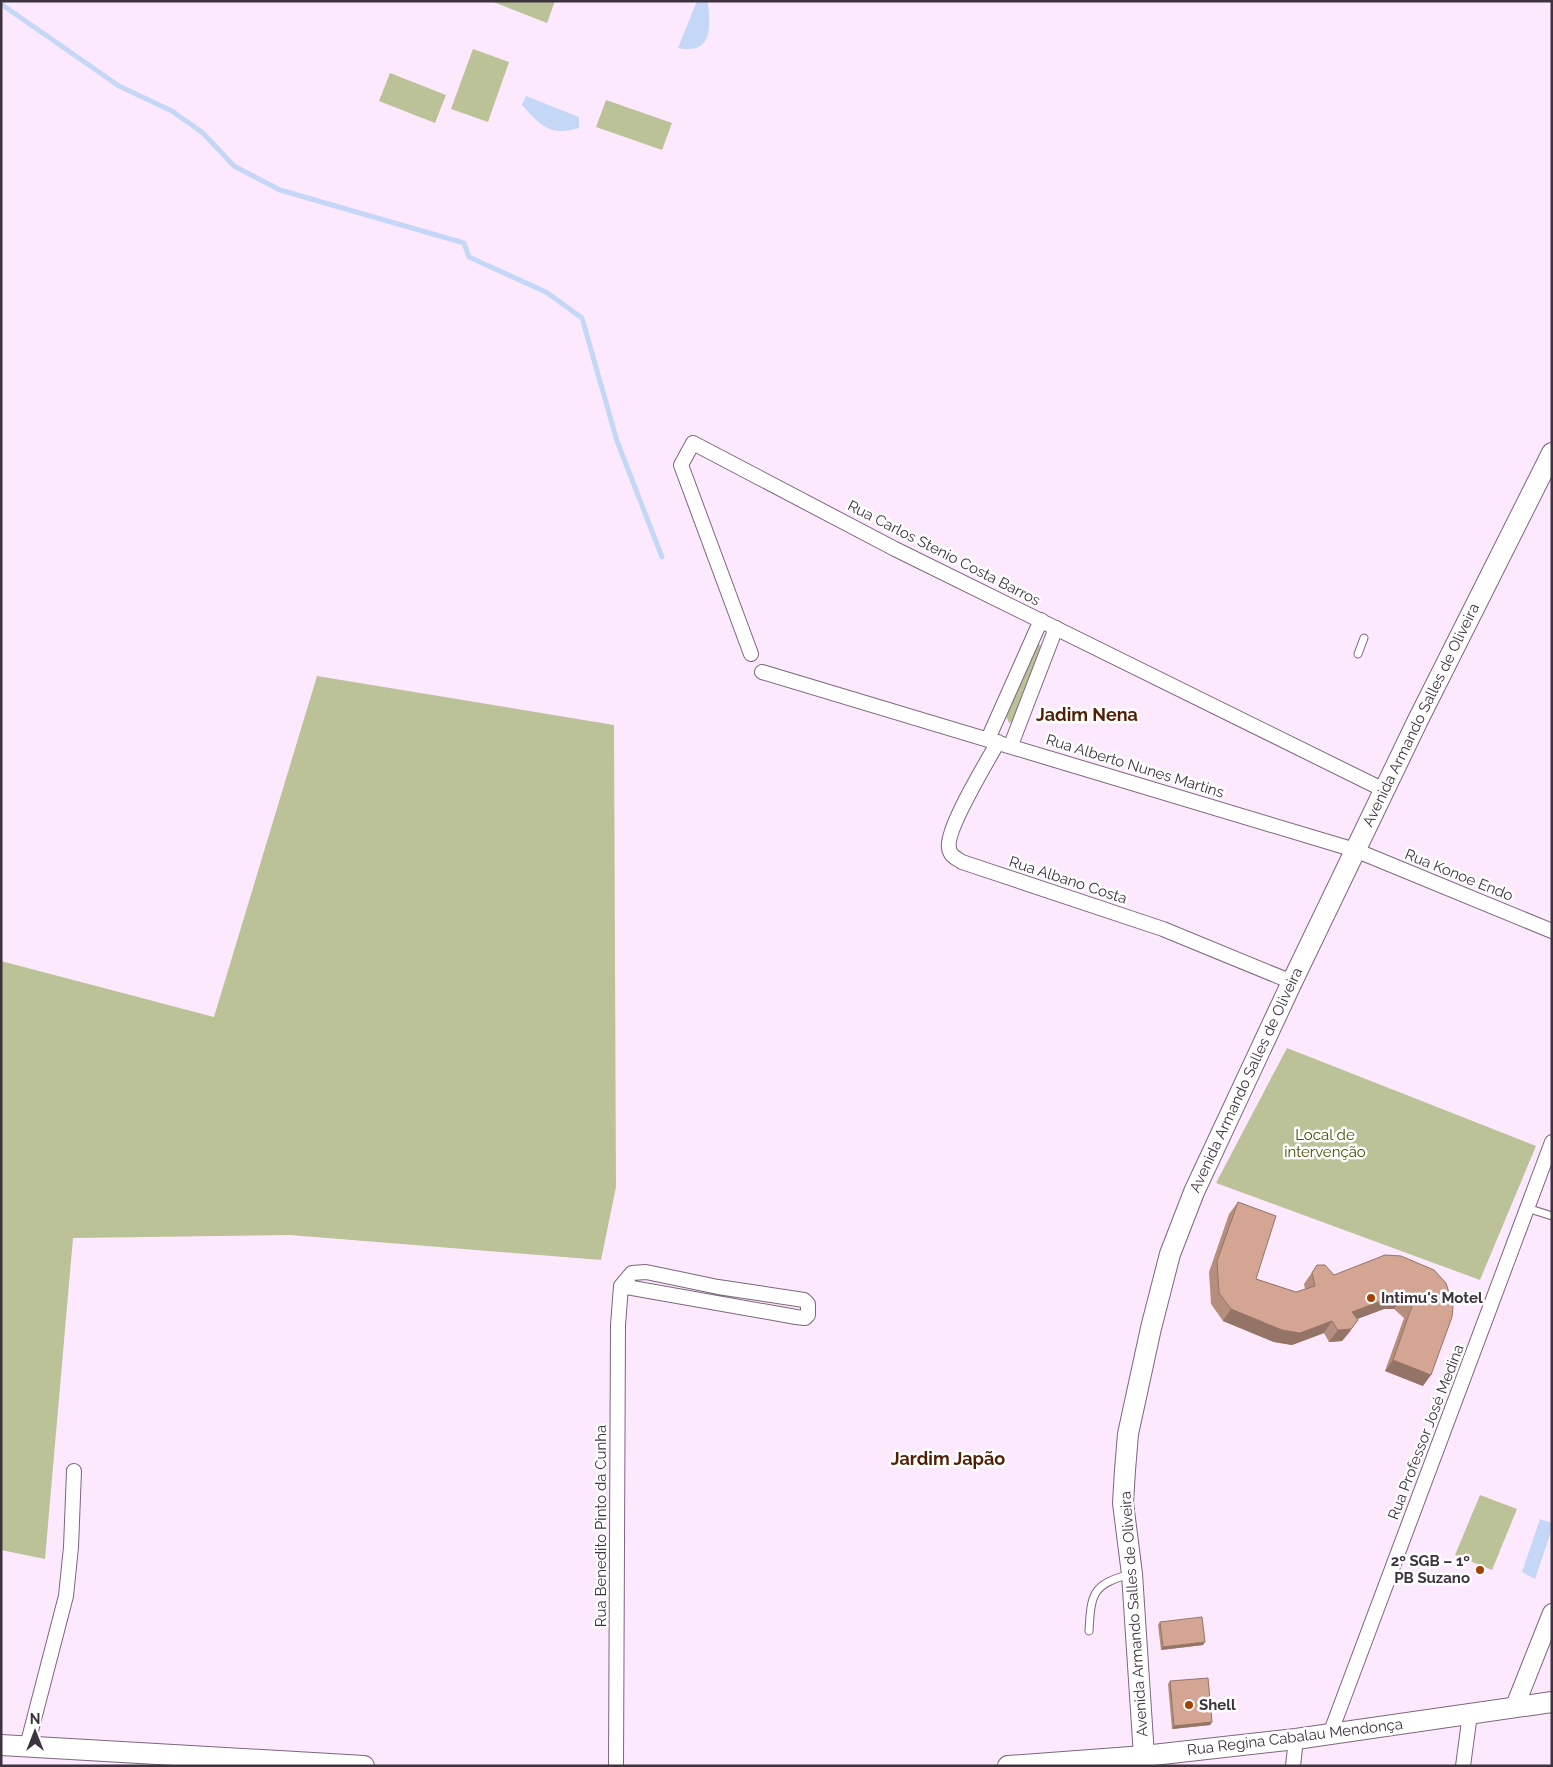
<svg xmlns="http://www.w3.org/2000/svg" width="1553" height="1767" font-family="Raleway,sans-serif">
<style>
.green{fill:#bbc298}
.water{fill:#c5d7f7}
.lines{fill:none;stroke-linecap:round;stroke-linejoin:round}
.stream{stroke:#c5d7f7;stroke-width:5}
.service-casing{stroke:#7c667d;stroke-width:9}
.minor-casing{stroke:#7c667d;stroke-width:16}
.tertiary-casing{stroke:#7c667d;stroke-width:20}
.secondary-casing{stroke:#7c667d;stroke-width:22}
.service{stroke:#fff;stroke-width:7}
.minor{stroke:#fff;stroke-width:14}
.tertiary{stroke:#fff;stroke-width:18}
.secondary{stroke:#fff;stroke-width:20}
.wall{fill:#b68e7e}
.shaded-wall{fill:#947467}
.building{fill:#d4a593;stroke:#947467}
.poi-dot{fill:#a44101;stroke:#fefefe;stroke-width:2}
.labels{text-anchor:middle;stroke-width:5;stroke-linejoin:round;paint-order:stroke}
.street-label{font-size:15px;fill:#3d333e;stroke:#fefefe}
.park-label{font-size:15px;fill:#474f03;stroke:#fefefe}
.poi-label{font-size:15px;font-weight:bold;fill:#3d333e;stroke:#fefefe;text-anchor:start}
.quarter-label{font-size:18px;font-weight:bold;fill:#4f1f06;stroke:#fefefe}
</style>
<rect width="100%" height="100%" fill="#fde9fe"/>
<!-- green -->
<g class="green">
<path d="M491,1h64l-8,22z"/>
<path d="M473,49l36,13 -21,60 -37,-13z"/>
<path d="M390,73l56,22 -11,28 -56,-22z"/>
<path d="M606,100l66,23 -10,27 -66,-23z"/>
<path d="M1034,644l11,2 -30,74 -6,3 -4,-9z"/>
<path d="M317,676l297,49 2,462 -15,73 -311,-25 -217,3 -28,321 -44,-9v-589l213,56z"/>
<path d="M1287,1048l249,98 -56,134 -264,-97z"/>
<path d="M1480,1495l37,14 -25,61 -37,-15z"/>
</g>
<!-- water -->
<g class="water">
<path d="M697,1h11c2,25 6,54 -30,47z"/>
<path d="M526,96l53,21v11c-29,9 -39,-3 -57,-23z"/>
<path d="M1540,1519l12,4v6l-17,50 -13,-7z"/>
</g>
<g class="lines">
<!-- stream -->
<path class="stream" d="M1,4l118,82 53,25 31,22 31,33 46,24 184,53 5,14 77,35 36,26 35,123 45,116"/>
<defs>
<g id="service">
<path d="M1358,654l6,-16"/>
<path d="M1527,1208l25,8"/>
<path d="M1089,1631c2,-37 3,-47 42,-57"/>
</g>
<g id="minor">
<path d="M751,654l-70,-189 12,-22 202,106 489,241"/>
<path d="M762,672l593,178 197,81"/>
<path d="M988,739l53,-119"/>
<path d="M998,742c-11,20 -53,88 -49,106 1,8 7,10 13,14l201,67 129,53"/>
<path d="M1011,745l45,-117"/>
<path d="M1330,1734l222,-592"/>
<path d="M27,1746l39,-150 5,-49 3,-76"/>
<path d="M616,1766l2,-441 3,-39 11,-13 14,-1 72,15 86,13 4,4v11l-3,3 -9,-1 -175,-31"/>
<path d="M1293,1766l3,-27"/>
<path d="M1463,1766l7,-52"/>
</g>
<path id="tertiary" d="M1515,1706l37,-93"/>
<g id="secondary">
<path d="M1,1745l363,21"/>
<path d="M1144,1756l-12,-182 -9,-71 2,-33 3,-36 23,-106 19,-74 24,-62 98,-210 125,-260 135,-269"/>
<path d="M1008,1766l136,-10 152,-17 256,-37"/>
</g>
</defs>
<!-- service casing -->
<use href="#service" class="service-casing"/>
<!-- minor casing -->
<use href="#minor" class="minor-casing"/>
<!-- tertiary casing -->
<use href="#tertiary" class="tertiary-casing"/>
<!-- secondary casing -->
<use href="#secondary" class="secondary-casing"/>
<!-- service -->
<use href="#service" class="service"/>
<!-- minor -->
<use href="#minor" class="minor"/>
<!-- tertiary -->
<use href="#tertiary" class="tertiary"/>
<!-- secondary -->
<use href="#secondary" class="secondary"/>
</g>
<!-- wall -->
<g class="wall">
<path d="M1238,1202l18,77 40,13 9,-3 -1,-5 13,-19 17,10 100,-5 -11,116 -38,-15 19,-53 -10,-9h-10l-27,10 -7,13 -8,9 -13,1 -5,-9 -32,12 -18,-3 -51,-21 -12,-17 -2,-32 20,-58z"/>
<path d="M1160,1622l43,23 -42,5 -3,-25z"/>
<path d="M1170,1681l42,41 -2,3 -38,4 -4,-45z"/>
</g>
<!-- shaded-wall -->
<g class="shaded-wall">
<path d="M1392,1297h10l-8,12h-10l-40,15 8,-12z"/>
<path d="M1231,1309l101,12 -8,12 -32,12 -18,-3 -51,-21z"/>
<path d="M1358,1320l-16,21 -13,1 9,-12z"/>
<path d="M1393,1360l38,15 -8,11 -38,-15z"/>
<path d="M1205,1642l-2,3 -42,5 2,-3z"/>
<path d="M1212,1722l-2,3 -38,4 2,-3z"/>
</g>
<!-- building -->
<g class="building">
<path d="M1238,1202l38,14 -20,63 40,13 19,-6 -3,-13 5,-8h8l9,10 51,-20 16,1 33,14 12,13 7,23 -1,11 -21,58 -38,-15 19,-54 -10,-9h-10l-40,15 6,8 -7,9 -13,1 -6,-9 -32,12 -18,-3 -51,-21 -12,-16 -2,-32z"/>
<path d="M1202,1617l3,25 -42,5 -3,-25z"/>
<path d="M1208,1678l4,44 -38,4 -4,-45z"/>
</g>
<!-- markers -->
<g class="poi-dot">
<circle cx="1371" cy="1298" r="5"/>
<circle cx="1480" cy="1570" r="5"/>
<circle cx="1189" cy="1705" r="5"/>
</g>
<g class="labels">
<!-- street labels -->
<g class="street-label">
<text transform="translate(944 553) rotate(27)" y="5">Rua Carlos Stenio Costa Barros</text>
<text transform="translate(1421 715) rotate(-64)" y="5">Avenida Armando Salles de Oliveira</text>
<text transform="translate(1135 766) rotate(17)" y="5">Rua Alberto Nunes Martins</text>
<text transform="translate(1459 875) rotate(22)" y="5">Rua Konoe Endo</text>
<text transform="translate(1068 880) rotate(18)" y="5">Rua Albano Costa</text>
<text transform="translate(1246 1080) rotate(-65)" y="5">Avenida Armando Salles de Oliveira</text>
<text transform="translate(1426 1432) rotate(-69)" y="5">Rua Professor José Medina</text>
<text transform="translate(601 1526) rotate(-90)" y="5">Rua Benedito Pinto da Cunha</text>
<text transform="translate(1134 1614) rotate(-94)" y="5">Avenida Armando Salles de Oliveira</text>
<text transform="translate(1295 1737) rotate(-7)" y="5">Rua Regina Cabalau Mendonça</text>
</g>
<!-- park labels -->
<g class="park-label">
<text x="1325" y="1140">Local de<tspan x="1325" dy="17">intervenção</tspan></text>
</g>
<!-- poi labels -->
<g class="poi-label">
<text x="1381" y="1303">Intimu's Motel</text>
<text x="1470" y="1566" text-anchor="end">2º SGB – 1º<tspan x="1470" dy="17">PB Suzano</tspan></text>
<text x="1199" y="1710">Shell</text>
</g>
<!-- quarter labels -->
<g class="quarter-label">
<text x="1087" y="721">Jadim Nena</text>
<text x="948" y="1465">Jardim Japão</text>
</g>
</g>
<!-- border -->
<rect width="1553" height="1767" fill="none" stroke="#3d333e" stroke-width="5"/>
<!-- north arrow -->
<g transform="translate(35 1732)" stroke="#fefefe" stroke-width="4" paint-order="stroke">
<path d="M0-4L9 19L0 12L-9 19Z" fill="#3d333e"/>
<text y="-8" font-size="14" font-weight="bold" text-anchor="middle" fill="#3d333e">N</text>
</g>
</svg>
